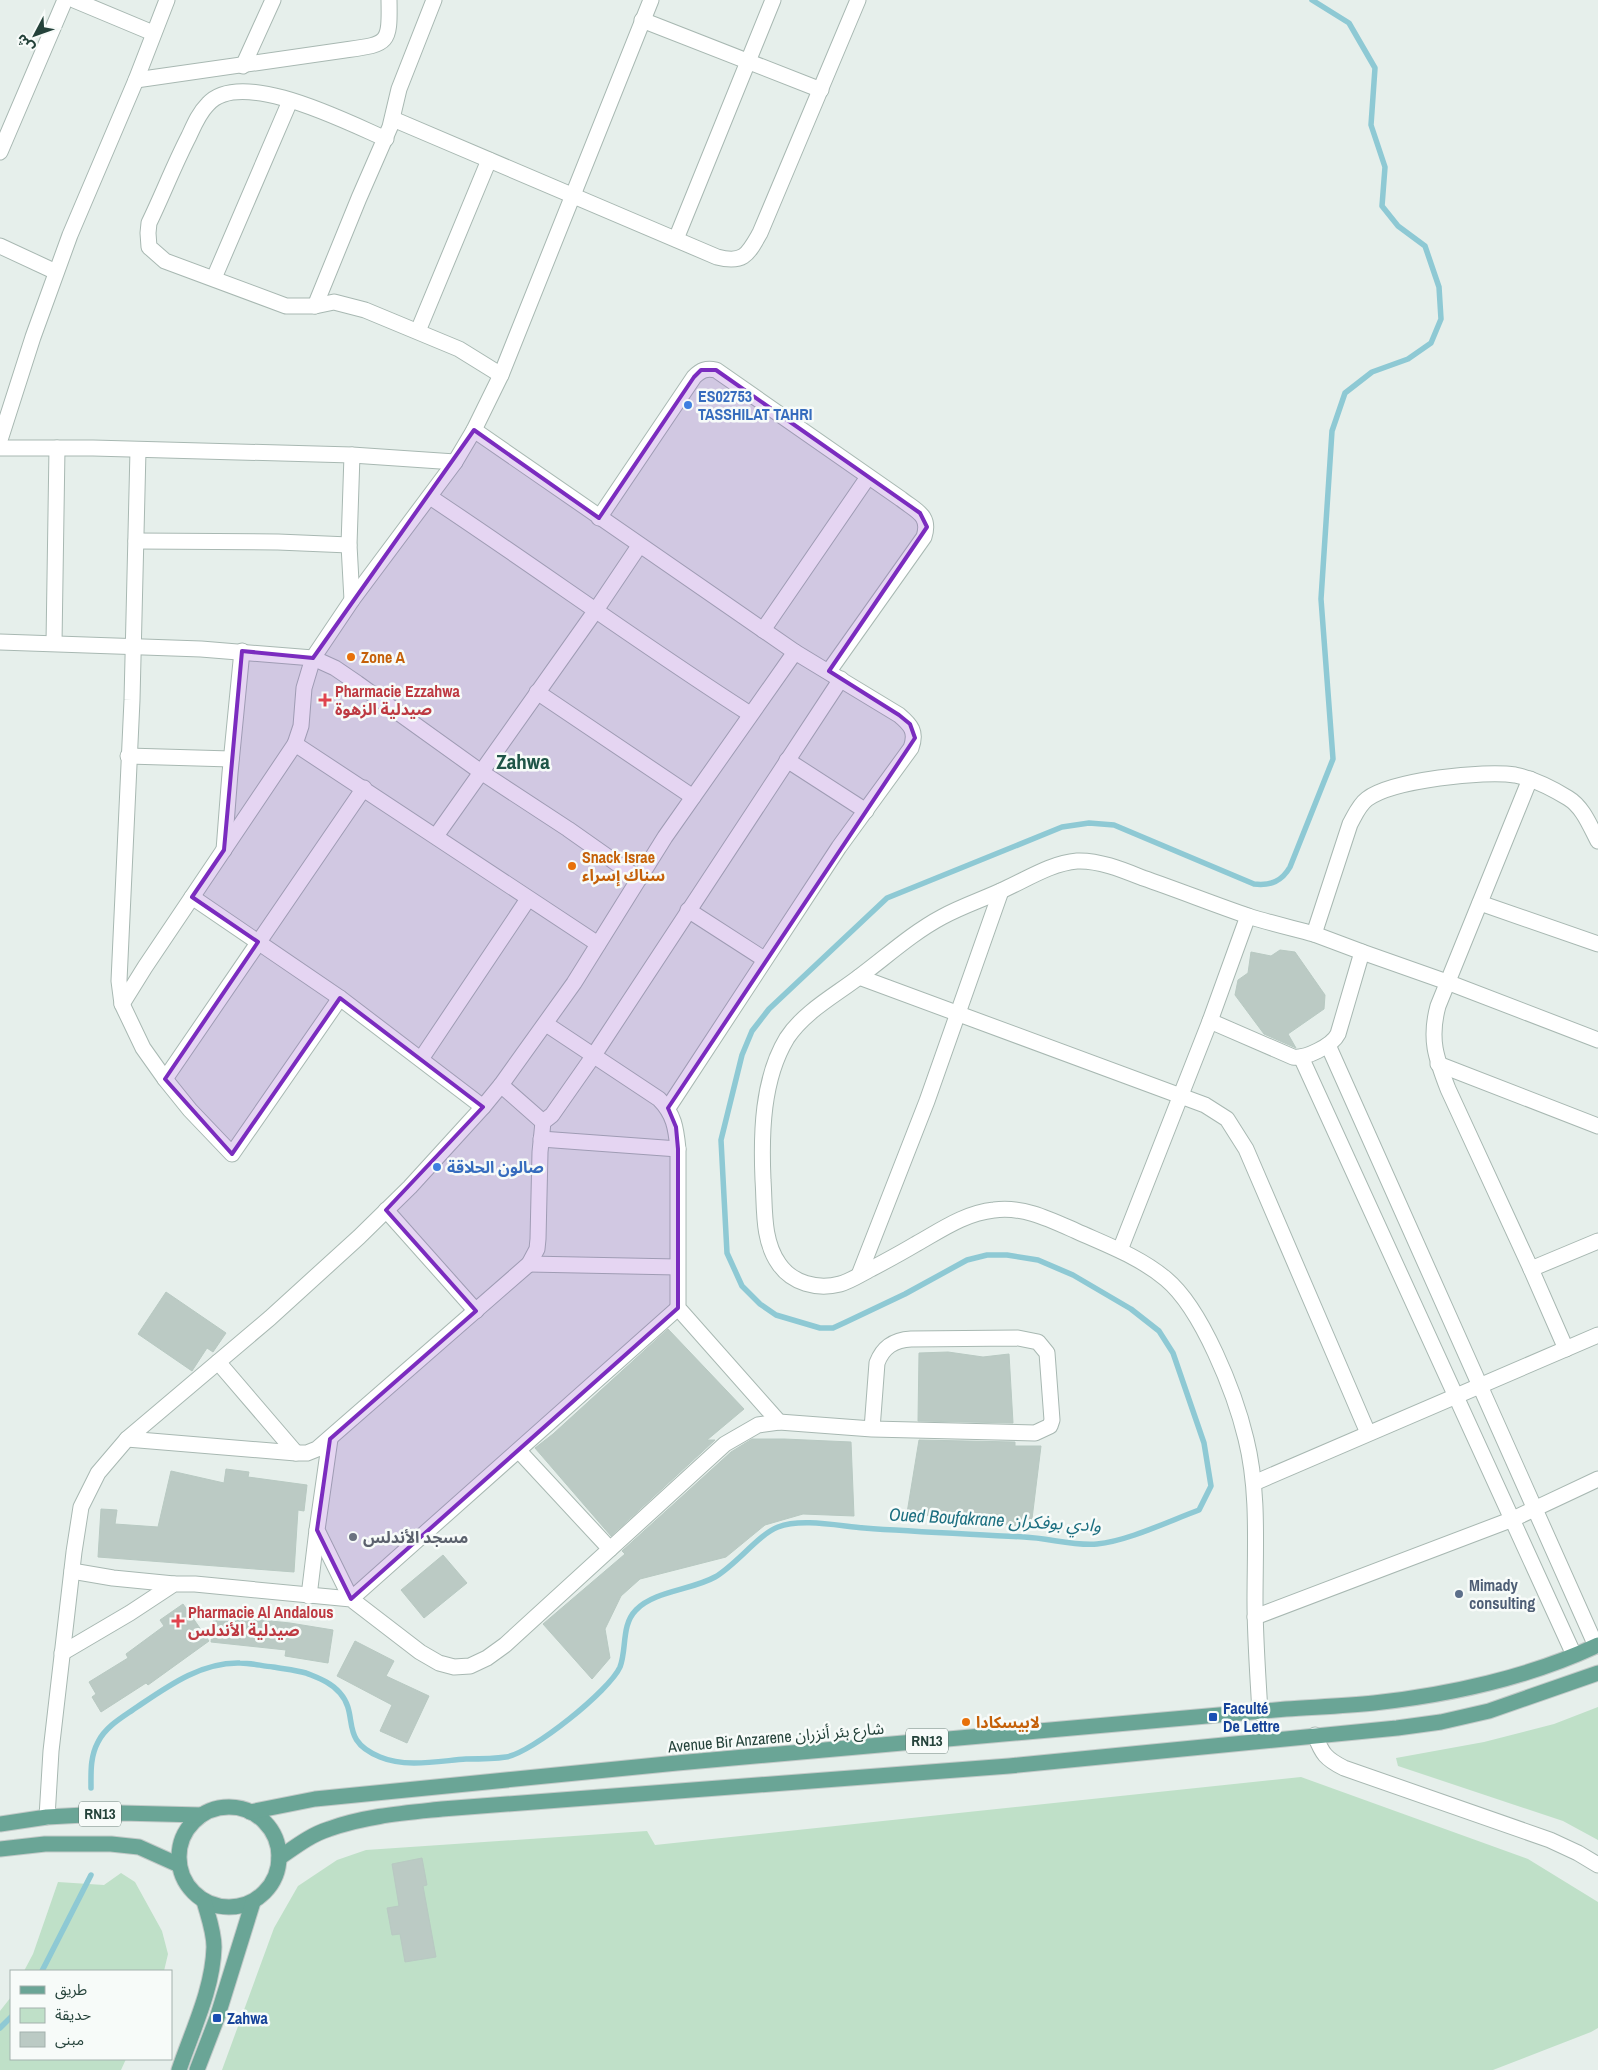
<svg xmlns="http://www.w3.org/2000/svg" width="1598" height="2070" font-family="'Archivo Narrow','Noto Sans Arabic',sans-serif">
<style>
.green{fill:#bfe0c8}
.lines{fill:none;stroke-linecap:round;stroke-linejoin:round}
.stream{stroke:#8ec9d4;stroke-width:5.5}
.building{fill:#bbcac4;stroke:#b8c9c2}
.minor-casing{stroke:#a8b8b2;stroke-width:17}
.major-casing{stroke:#c2cac8;stroke-width:17}
.minor{stroke:#fff;stroke-width:15}
.major{stroke:#6aa596;stroke-width:15}
.marked{fill:#7b2cbf;fill-opacity:0.2;stroke:#7b2cbf;stroke-width:4;stroke-linejoin:round}
.shop-dot{fill:#3f7fe0;stroke:#f7fbf9;stroke-width:2}
.food-dot{fill:#e8710a;stroke:#f7fbf9;stroke-width:2}
.health-dot{fill:#e0444e;stroke:#f7fbf9;stroke-width:2}
.worship-dot{fill:#6b7280;stroke:#f7fbf9;stroke-width:2}
.service-dot{fill:#5c6f8a;stroke:#f7fbf9;stroke-width:2}
.transit-dot{fill:#1a4fb4;stroke:#f7fbf9;stroke-width:2}
.labels{text-anchor:middle;stroke-width:5;stroke-linejoin:round;paint-order:stroke}
.shield{fill:#f7fbf9;stroke:#637a73;stroke-width:1}
.shield-label{font-size:15px;font-weight:bold;fill:#24423a}
.shop-label{font-size:16px;font-weight:bold;fill:#366cbe;stroke:#f7fbf9;text-anchor:start}
.food-label{font-size:16px;font-weight:bold;fill:#c56008;stroke:#f7fbf9;text-anchor:start}
.health-label{font-size:16px;font-weight:bold;fill:#be3a42;stroke:#f7fbf9;text-anchor:start}
.worship-label{font-size:16px;font-weight:bold;fill:#5b616d;stroke:#f7fbf9;text-anchor:start}
.service-label{font-size:16px;font-weight:bold;fill:#4e5e75;stroke:#f7fbf9;text-anchor:start}
.transit-label{font-size:16px;font-weight:bold;fill:#164399;stroke:#f7fbf9;text-anchor:start}
.street-label{font-size:16px;fill:#24423a;stroke:#f7fbf9}
.water-label{font-size:18px;font-style:italic;fill:#1c6f80;stroke:#f7fbf9}
.district-label{font-size:21px;font-weight:bold;fill:#1f5548;stroke:#f7fbf9}
</style>
<rect width="100%" height="100%" fill="#e6efeb"/>
<!-- green -->
<g class="green">
<path d="M1598,1707v133l-35,-19 -165,-55 -2,-8 88,-16 70,-18z"/>
<path d="M1301,1777l227,82 70,43v126l-7,4 -98,38h-1271l52,-142 24,-42 39,-26 29,-10 281,-19 8,14z"/>
<path d="M121,1873l14,9 27,49 6,23 -4,17h-140l9,-17 25,-72 46,3z"/>
<path d="M11,1997v62h115l-5,11h-121v-59z"/>
</g>
<g class="lines">
<!-- stream -->
<g class="stream">
<path d="M91,1788c0,-16 -1,-31 7,-46 8,-16 25,-25 39,-35 31,-21 64,-45 103,-44 11,0 22,3 33,4 11,2 22,3 33,6 12,5 25,9 34,20 20,23 -2,47 40,64 26,11 59,4 86,2 13,0 27,0 40,-2 26,-4 104,-67 114,-90 7,-18 1,-42 16,-57 18,-19 56,-20 79,-33 21,-12 44,-43 63,-50 23,-9 61,-1 86,1 53,4 107,6 160,9 25,1 49,9 73,7 31,-3 72,-23 102,-34l12,-24 -7,-43 -31,-90 -14,-22 -28,-22 -58,-34 -35,-15 -31,-5h-20l-20,5 -62,34 -59,28 -13,6h-13l-44,-13 -16,-11 -18,-18 -15,-33 -6,-113 21,-85 10,-24 17,-22 118,-111 175,-71 27,-4 25,2 140,59c17,2 28,-3 36,-17l43,-108 -12,-160 11,-168 13,-38 27,-21 36,-13 23,-16 10,-24 -2,-32 -14,-41 -27,-20 -16,-20 3,-39 -14,-42 4,-57 -26,-45 -37,-23"/>
<path d="M42,1971l49,-96"/>
<path d="M0,2028l11,-11"/>
</g>
</g>
<!-- building -->
<g class="building">
<path d="M1280,950l15,2 30,43 -1,14 -36,25 8,14 -32,-14 -29,-39 3,-15 10,-7 3,-21 20,4z"/>
<path d="M166,1292l60,41 -13,19 -6,-4 -15,23 -54,-37z"/>
<path d="M668,1329l76,80 -37,31h8l-104,96 -76,-88 18,-14z"/>
<path d="M948,1352l35,5 26,-3 4,69 -95,-2 1,-68z"/>
<path d="M752,1439h32l67,3 3,74 -51,-2 -38,11 -39,32 -86,22 -19,17 -16,33 5,29 -18,21 -49,-55 82,-70 -3,-3 109,-99z"/>
<path d="M919,1440l96,2v4h26l-10,81 -124,-14z"/>
<path d="M226,1469l23,3 -1,5 59,8 -3,26 -6,-1 -4,62 -196,-15 3,-48 16,1 -2,14 43,3 13,-56 53,12z"/>
<path d="M443,1555l24,28 -43,35 -23,-28z"/>
<path d="M183,1604l26,37 -61,44 -2,-2 -45,29 -9,-15 4,-3 -7,-12 39,-24 -2,-4 38,-28 -4,-6z"/>
<path d="M214,1615l76,8 43,7 -5,33 -43,-7 1,-6 -75,-8z"/>
<path d="M355,1641l39,20 -8,15 43,20 -22,47 -27,-12 12,-26 -55,-29z"/>
<path d="M422,1858l5,27 -4,1 13,71 -31,5 -5,-28 -8,1 -5,-27 12,-2 -7,-42z"/>
</g>
<g class="lines">
<defs>
<g id="minor">
<path d="M74,0l79,33"/>
<path d="M642,20l179,70"/>
<path d="M243,66l30,-66"/>
<path d="M136,80l209,-30c43,-6 45,-5 44,-50"/>
<path d="M393,119l324,138c27,7 31,-3 43,-24l98,-233"/>
<path d="M386,139c-37,-16 -145,-72 -178,-35 -9,9 -14,21 -19,32 -15,29 -26,58 -40,87l-1,10 1,14 16,14 121,45h29l19,-4 31,8 94,39 42,26"/>
<path d="M0,152l65,-152"/>
<path d="M676,239l97,-239"/>
<path d="M0,246l56,26"/>
<path d="M214,278l76,-177"/>
<path d="M315,306l44,-108 31,-71 9,-38 35,-89"/>
<path d="M418,331l71,-171"/>
<path d="M474,430l321,222 104,63c12,10 18,17 12,33l-72,99 -171,261"/>
<path d="M0,440l33,-103 37,-102 66,-155 31,-80"/>
<path d="M0,448h93l259,7 103,7"/>
<path d="M138,450l-6,250 -13,281 3,23 21,44 22,31 25,31 42,44 108,-156"/>
<path d="M430,497c107,71 212,148 320,217"/>
<path d="M599,518l95,-141c7,-7 12,-9 22,-7l185,129c15,12 30,16 23,38l-95,134"/>
<path d="M136,541l142,1 71,3"/>
<path d="M352,600l-3,-55 3,-90"/>
<path d="M763,630l105,-153"/>
<path d="M0,642l201,7 112,9 22,10 22,15 124,89 87,57 71,50"/>
<path d="M54,643l3,-195"/>
<path d="M537,692l156,105"/>
<path d="M295,744l303,200"/>
<path d="M128,756l103,3"/>
<path d="M787,760l79,51"/>
<path d="M1530,779l-92,227c-9,33 -2,52 10,83l83,180 35,80"/>
<path d="M436,836l160,-226 43,-64"/>
<path d="M224,850l6,-77 12,-122"/>
<path d="M192,897l148,101 143,109"/>
<path d="M1480,903l118,41"/>
<path d="M688,910l76,49"/>
<path d="M1362,952l85,30 151,58"/>
<path d="M859,977l346,128 22,14 19,30 122,284"/>
<path d="M122,1004l23,-37 150,-223 6,-18 3,-38 9,-30 39,-58 103,-138 19,-32 27,-55 150,-375"/>
<path d="M1210,1021l83,36c12,2 39,-11 45,-23l24,-82 -48,-18"/>
<path d="M546,1024l113,75c15,15 17,29 19,50v159l101,114"/>
<path d="M1328,1045l268,601"/>
<path d="M1301,1057l273,598"/>
<path d="M421,1059l107,-160"/>
<path d="M1438,1064l160,62"/>
<path d="M165,1079l199,-291"/>
<path d="M501,1085l42,37"/>
<path d="M541,1139l137,10"/>
<path d="M386,1210l90,101"/>
<path d="M1120,1250l90,-229 38,-105"/>
<path d="M529,1264l148,3"/>
<path d="M1531,1269l67,-28"/>
<path d="M859,1275l68,-174 74,-210"/>
<path d="M218,1362l78,91"/>
<path d="M127,1439l169,14h11l10,-4 212,-185 8,-15 1,-10 2,-87 3,-30 9,-7 42,-60 247,-376"/>
<path d="M330,1439l-13,91 34,69 327,-291"/>
<path d="M519,1451l91,98"/>
<path d="M1254,1483l344,-148"/>
<path d="M72,1571l41,7 61,6"/>
<path d="M309,1596l8,-66"/>
<path d="M1255,1617l258,-98 85,-40"/>
<path d="M62,1653l68,-40 44,-29h21l156,15 69,53 19,11 15,4 16,-1 17,-8 18,-13 220,-201 33,-19 21,-3 93,7 163,4 15,-7 2,-6 -5,-67 -9,-11 -20,-4 -107,1c-17,1 -28,8 -34,24l-5,66"/>
<path d="M1260,1713c-2,-37 -5,-75 -5,-112 0,-54 4,-110 -9,-162 -11,-46 -44,-130 -80,-160 -26,-22 -59,-34 -90,-48 -27,-12 -53,-25 -82,-21 -29,3 -53,20 -78,34 -15,9 -30,17 -45,25 -10,5 -20,12 -31,15 -23,6 -48,-1 -61,-20 -17,-24 -14,-56 -16,-84 -2,-46 -1,-101 24,-142 17,-26 47,-42 72,-61 27,-20 53,-44 83,-60 20,-11 42,-18 63,-28 22,-10 47,-26 72,-28 22,-1 46,9 66,17 35,12 70,26 105,38 22,7 44,12 66,18l36,-110c5,-9 9,-19 17,-25 25,-19 118,-29 148,-24 19,4 37,13 53,23 15,9 22,28 30,43"/>
<path d="M1315,1735c7,19 11,24 29,33l206,72 28,13 20,12"/>
<path d="M47,1817l4,-66 23,-199 7,-45 17,-34 29,-34 143,-121 89,-81 51,-50 73,-80 18,-22 73,-102 91,-146 130,-185"/>
</g>
<g id="major">
<circle cx="229" cy="1857" r="50"/>
<path d="M250,1812l65,-13 362,-36 609,-54c29,-2 59,-3 88,-6 74,-8 156,-26 224,-58"/>
<path d="M0,1824l47,-7 74,-4 80,2"/>
<path d="M0,1849l45,-5h66l28,3 40,18"/>
<path d="M279,1858c16,-11 31,-23 50,-29 36,-13 75,-16 113,-20l567,-43 388,-38 44,-6 48,-11 109,-38"/>
<path d="M179,2070c13,-39 34,-81 35,-123 0,-16 -6,-31 -10,-46"/>
<path d="M197,2070l20,-52 36,-116"/>
</g>
</defs>
<!-- minor casing -->
<use href="#minor" class="minor-casing"/>
<!-- major casing -->
<use href="#major" class="major-casing"/>
<!-- minor -->
<use href="#minor" class="minor"/>
<!-- major -->
<use href="#major" class="major"/>
</g>
<!-- marked area -->
<path class="marked" d="M701,370h15l204,143 7,14 -98,144 70,44 11,9 5,14 -247,370 8,19 2,22v159l-327,291 -34,-69 13,-91 146,-128 -90,-101 97,-103 -143,-109 -108,156 -67,-75 93,-137 -66,-45 32,-47 18,-199 71,7 161,-228 125,88 95,-141z"/>
<!-- markers -->
<g class="shop-dot">
<circle cx="688" cy="405" r="5"/>
<circle cx="437" cy="1167" r="5"/>
</g>
<g class="food-dot">
<circle cx="351" cy="657" r="5"/>
<circle cx="572" cy="866" r="5"/>
<circle cx="966" cy="1722" r="5"/>
</g>
<g class="health-dot">
<path d="M322.5 692.5h5v5h5v5h-5v5h-5v-5h-5v-5h5z"/>
<path d="M175.5 1613.5h5v5h5v5h-5v5h-5v-5h-5v-5h5z"/>
</g>
<circle class="worship-dot" cx="353" cy="1537" r="5"/>
<circle class="service-dot" cx="1459" cy="1594" r="5"/>
<g class="transit-dot">
<rect x="1208" y="1712" width="10" height="10" rx="2.5"/>
<rect x="212" y="2013" width="10" height="10" rx="2.5"/>
</g>
<g class="labels">
<!-- shield labels -->
<g class="shield">
<rect x="906" y="1728.5" width="42" height="25" rx="4"/>
<rect x="79" y="1801.5" width="42" height="25" rx="4"/>
</g>
<g class="shield-label">
<text x="927" y="1746">RN13</text>
<text x="100" y="1819">RN13</text>
</g>
<!-- shop labels -->
<g class="shop-label">
<text x="698" y="402">ES02753<tspan x="698" dy="18">TASSHILAT TAHRI</tspan></text>
<text x="447" y="1173">صالون الحلاقة</text>
</g>
<!-- food labels -->
<g class="food-label">
<text x="361" y="663">Zone A</text>
<text x="582" y="863">Snack Israe<tspan x="582" dy="18">سناك إسراء</tspan></text>
<text x="976" y="1728">لابيسكادا</text>
</g>
<!-- health labels -->
<g class="health-label">
<text x="335" y="697">Pharmacie Ezzahwa<tspan x="335" dy="18">صيدلية الزهوة</tspan></text>
<text x="188" y="1618">Pharmacie Al Andalous<tspan x="188" dy="18">صيدلية الأندلس</tspan></text>
</g>
<!-- worship labels -->
<g class="worship-label">
<text x="363" y="1543">مسجد الأندلس</text>
</g>
<!-- service labels -->
<g class="service-label">
<text x="1469" y="1591">Mimady<tspan x="1469" dy="18">consulting</tspan></text>
</g>
<!-- transit labels -->
<g class="transit-label">
<text x="1223" y="1714">Faculté<tspan x="1223" dy="18">De Lettre</tspan></text>
<text x="227" y="2024">Zahwa</text>
</g>
<!-- street labels -->
<g class="street-label">
<text transform="translate(776 1737) rotate(-5)" y="6">Avenue Bir Anzarene شارع بئر أنزران</text>
</g>
<!-- water labels -->
<g class="water-label">
<text transform="translate(995 1520) rotate(3)" y="6">Oued Boufakrane وادي بوفكران</text>
</g>
<!-- district labels -->
<g class="district-label">
<text x="523" y="769">Zahwa</text>
</g>
</g>
<!-- legend -->
<rect x="10" y="1970" width="162" height="90" fill="#f7fbf9" stroke="#a3b1ad"/>
<rect x="20" y="1986" width="25" height="8" fill="#6aa596" stroke="#a3b1ad"/>
<text x="55" y="1995" font-size="15" fill="#24423a">طريق</text>
<rect x="20" y="2008" width="25" height="15" fill="#bfe0c8" stroke="#a3b1ad"/>
<text x="55" y="2020" font-size="15" fill="#24423a">حديقة</text>
<rect x="20" y="2032" width="25" height="15" fill="#bbcac4" stroke="#a3b1ad"/>
<text x="55" y="2045" font-size="15" fill="#24423a">مبنى</text>
<!-- north arrow -->
<g transform="translate(35 35) rotate(229)" stroke="#f7fbf9" stroke-width="4" paint-order="stroke">
<path d="M0-4L9 19L0 12L-9 19Z" fill="#24423a"/>
<text y="-8" font-size="14" font-weight="bold" text-anchor="middle" fill="#24423a">ش</text>
</g>
</svg>
